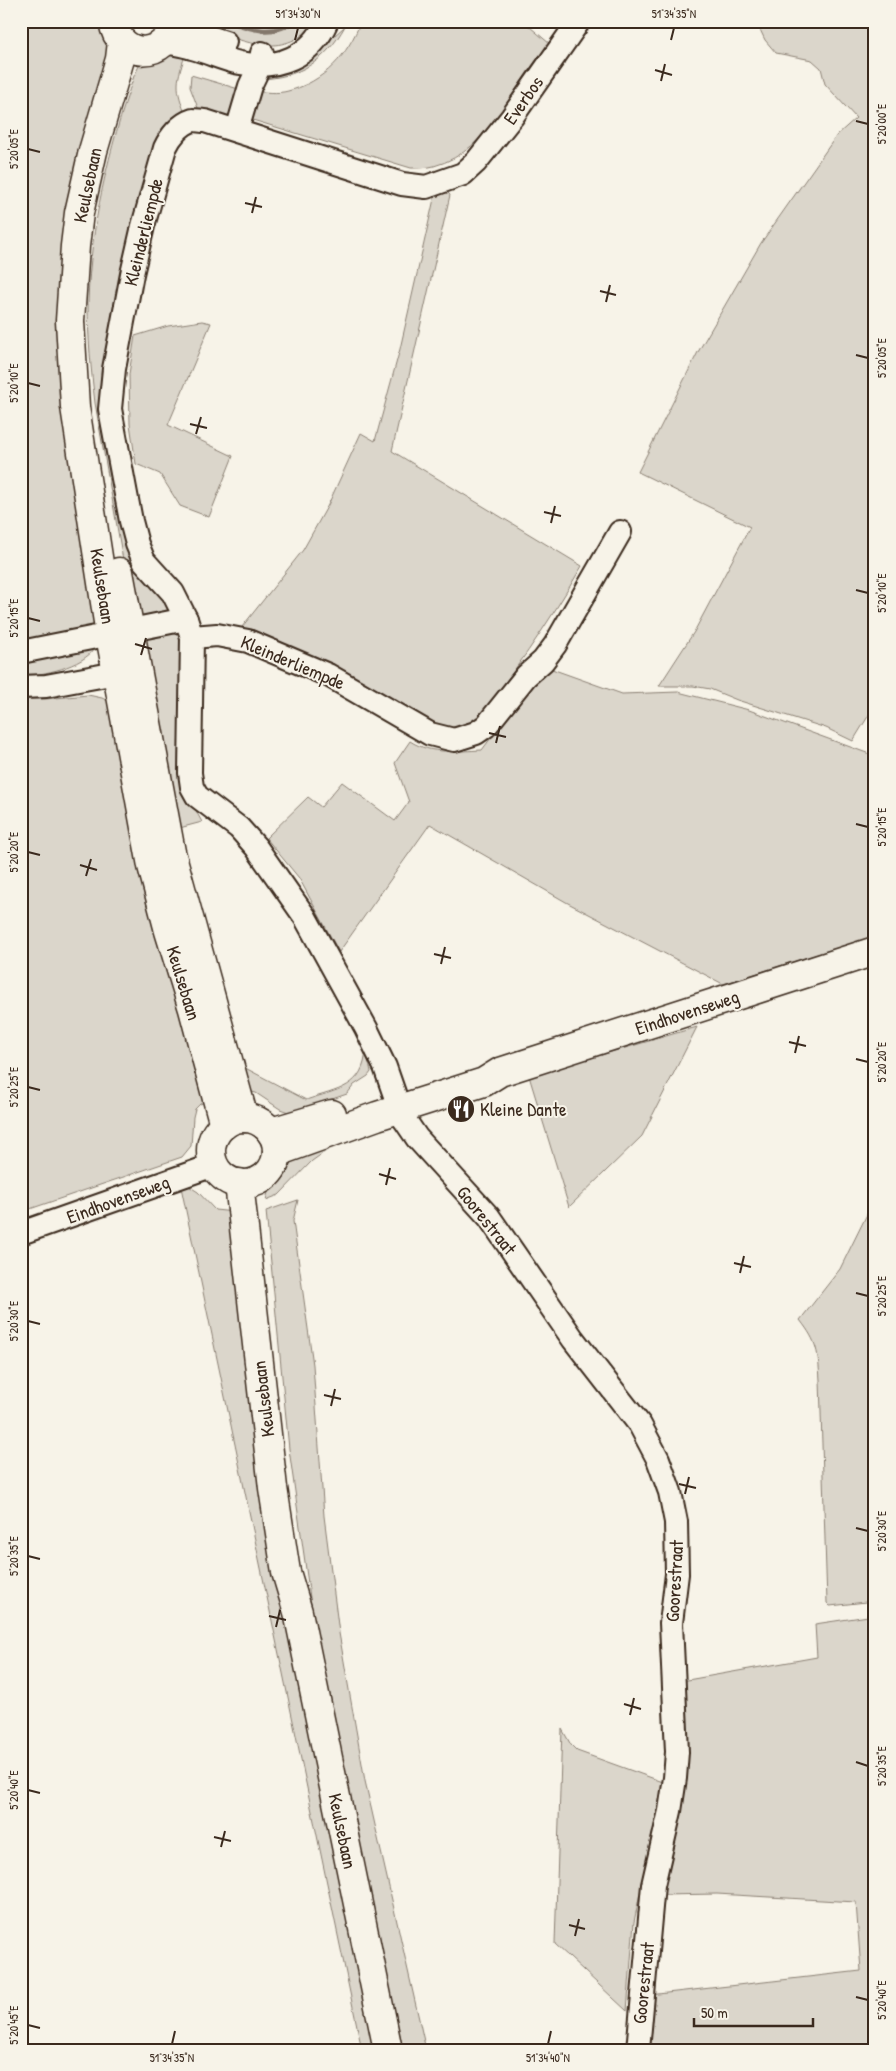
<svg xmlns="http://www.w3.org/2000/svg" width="896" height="2071" font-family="'Patrick Hand',sans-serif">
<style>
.green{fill:#dbd6cb;stroke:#8b8074}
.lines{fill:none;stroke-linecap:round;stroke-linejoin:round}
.stream{stroke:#84786c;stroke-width:5}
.minor-casing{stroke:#3b2a1e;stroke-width:26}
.major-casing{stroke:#3b2a1e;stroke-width:31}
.minor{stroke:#f7f3e8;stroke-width:22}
.major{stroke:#f7f3e8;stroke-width:28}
.ticks{fill:none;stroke:#3b2a1e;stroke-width:2}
.labels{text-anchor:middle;stroke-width:4;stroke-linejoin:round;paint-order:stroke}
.street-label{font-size:19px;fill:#3b2a1e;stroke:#f7f3e8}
.poi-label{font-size:19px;fill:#3b2a1e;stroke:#f7f3e8;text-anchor:start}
.neatline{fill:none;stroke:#3b2a1e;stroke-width:2}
.ticks-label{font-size:12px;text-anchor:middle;fill:#3b2a1e}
</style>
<rect width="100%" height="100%" fill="#f7f3e8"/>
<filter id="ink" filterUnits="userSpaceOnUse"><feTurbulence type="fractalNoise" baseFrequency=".02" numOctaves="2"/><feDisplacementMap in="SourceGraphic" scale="10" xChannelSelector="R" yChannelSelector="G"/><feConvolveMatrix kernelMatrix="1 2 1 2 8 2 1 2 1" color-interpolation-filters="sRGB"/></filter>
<g filter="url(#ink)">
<!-- green -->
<g class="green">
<path d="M21,21h83l8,24 -37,168 24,412 -78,22z"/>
<path d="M208,21h110c-34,39 -71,23 -112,6z"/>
<path d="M361,21h162l27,23c-39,40 -57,106 -116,122 -7,2 -16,2 -23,2l-165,-50 7,-27c11,1 25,3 35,0 36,-9 60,-36 73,-70z"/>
<path d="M756,21h119v684l-22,36 -27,-13 -89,-28 -27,-11 -17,-3h-34l35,-54 56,-105 -112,-55 60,-120 63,-109 76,-108 19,-17 -31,-34 -4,-16 -9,-8 -36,-7 -11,-13z"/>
<path d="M345,26c-19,35 -46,52 -86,53l63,-32z"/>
<path d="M187,49c-11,35 -13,35 0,70l-21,15 -55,314 57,150 2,14 -35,15 -40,-224c-4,-33 -7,-66 -7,-99 2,-78 21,-155 46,-228l6,-12 4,-3z"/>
<path d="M191,75l51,15 -9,28 -32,-2 -11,-29z"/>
<path d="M436,190h9l5,5 -58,256 190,115c-34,58 -71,113 -115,164l-20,1 -209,-99 65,-82 25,-45 33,-72 14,8 25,-92z"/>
<path d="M202,321l9,2 -43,102 65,31 -24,61 -29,-11 -20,-32 -24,-10 -6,-40 -1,-50 6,-38 33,-10z"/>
<path d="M170,632l9,4 4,4c1,46 -5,146 19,182l-30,8 -35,-193z"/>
<path d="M95,648c-13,19 -52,27 -74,28v-11l3,-4z"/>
<path d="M549,668l73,26 56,-2 71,18 126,46v180l-152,48 -157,-82 -136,-78 -91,128 -40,-74 -33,-40 42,-41 13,10 21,-25 53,39 14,-19 -14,-39 15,-22c21,14 48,10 72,9l60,-81z"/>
<path d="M88,695l14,3 10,5 99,396 -11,5 -5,5 -2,8 -2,29 -9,11 -161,55v-513h24z"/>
<path d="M697,1027l-55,109 -73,71 -40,-131z"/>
<path d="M366,1049l5,23 -3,4 -14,9 -7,9 -56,19 -11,-4 -24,-16 -9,-2 -15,-30 74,39c32,-11 58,-12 60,-51z"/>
<path d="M351,1133l-39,28 -33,34 -13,5 3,-12 16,-26z"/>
<path d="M187,1185l11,7 17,18 19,2 145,838h-17l-181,-863z"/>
<path d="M875,1198v403l-45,5 -3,-3 -7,-223c-2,-28 -2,-37 -20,-60l40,-51z"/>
<path d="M298,1200l-5,21 20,144 11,151 15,117 26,148 61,269h-23l-87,-410 -27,-191 -23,-238z"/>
<path d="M875,1615v435h-230l4,-55 212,-24 -5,-69 -139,-8 -56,1 21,-214 135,-24 -2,-33z"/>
<path d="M562,1729l9,16 6,6 86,31 -29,140 -7,89 -72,-67z"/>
</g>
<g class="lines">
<!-- stream -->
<path class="stream" d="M228,21c22,8 45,16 66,0"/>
<defs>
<g id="minor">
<path d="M579,21l-67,96 -36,45 -13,12 -37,13 -24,-3 -197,-63c-3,0 -9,-1 -12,-1 -13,4 -23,17 -28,28l-22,78 -11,48 -18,95 -4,40 21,112 6,23 7,17 29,32 13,26 6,18 -2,136 2,14 5,9 42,32 17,19 49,70 61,111 19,39 17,49 15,22 72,79 84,122 67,86 18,34 12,33 6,30 1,52 -6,49 6,129 -2,26 -5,33 -17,74 -15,165"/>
<path d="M175,22l22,11 28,9"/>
<path d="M166,42c8,2 18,3 26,6 16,4 32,12 48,15 38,7 71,-6 87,-42"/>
<path d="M237,130l13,-44 10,-21 2,-12"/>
<path d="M192,637l25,-2 31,6 80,34 102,59 24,6 22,-7 10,-7 40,-50 17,-15 12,-16 65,-113"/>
<path d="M21,652l165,-33"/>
<path d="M21,687l25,-1 87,-16"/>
<path d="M21,1233l193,-68"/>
</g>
<g id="major">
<path d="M113,21c6,40 54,39 62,0"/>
<path d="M122,42l-2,17 -27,92 -14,62 -4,33 -5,75 5,86 35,228 42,231 17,65 24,78 31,116"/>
<path d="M119,572l52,280 73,266"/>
<circle cx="244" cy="1151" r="33"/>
<path d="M271,1132l61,-18"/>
<path d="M277,1152l100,-36 107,-34 16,-10 375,-121"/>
<path d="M239,1183l34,305 13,84 12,40 90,438"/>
</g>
</defs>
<!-- minor casing -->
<use href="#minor" class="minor-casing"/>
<!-- major casing -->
<use href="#major" class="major-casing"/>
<!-- minor -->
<use href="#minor" class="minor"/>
<!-- major -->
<use href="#major" class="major"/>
</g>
</g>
<!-- ticks -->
<path class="ticks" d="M295,40l3,-12M671,40l3,-12M655,70l17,5M661,81l4,-17M856,121l12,3M28,149l12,3M245,203l17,4M252,213l4,-16M600,291l16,4M606,302l4,-17M856,355l12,3M28,383l12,3M190,424l17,4M196,434l5,-17M544,512l17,4M551,523l4,-17M856,590l12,3M28,618l12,3M135,644l17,5M141,655l5,-17M489,733l17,4M496,743l4,-17M856,824l12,3M28,852l12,3M80,865l17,5M86,876l5,-17M434,954l17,4M441,964l4,-17M789,1042l17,4M795,1053l4,-17M856,1059l12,3M28,1087l12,3M379,1174l17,5M386,1185l4,-17M734,1263l17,4M740,1273l4,-17M856,1293l12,3M28,1321l12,3M324,1395l17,4M331,1406l4,-17M679,1484l17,4M685,1494l4,-17M856,1528l12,3M28,1556l12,3M269,1616l17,4M276,1627l4,-17M624,1704l17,5M630,1715l4,-17M856,1762l12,4M28,1790l12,3M214,1837l17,4M221,1847l4,-16M569,1925l16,4M575,1936l4,-17M856,1997l12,3M28,2025l12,3M172,2044l3,-13M548,2044l3,-13"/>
<!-- icons -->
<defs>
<symbol id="restaurant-disc" viewBox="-11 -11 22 22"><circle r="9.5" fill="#3b2a1e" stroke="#f7f3e8"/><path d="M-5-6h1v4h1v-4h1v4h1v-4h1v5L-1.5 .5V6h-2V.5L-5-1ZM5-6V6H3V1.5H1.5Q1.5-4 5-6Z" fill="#fff"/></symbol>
</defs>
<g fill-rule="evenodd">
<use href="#restaurant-disc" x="445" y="1093" width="32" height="32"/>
</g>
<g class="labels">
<!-- street labels -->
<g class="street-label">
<text transform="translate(523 100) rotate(-55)" y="7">Everbos</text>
<text transform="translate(87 185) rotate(-78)" y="7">Keulsebaan</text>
<text transform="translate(143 232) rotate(-76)" y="7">Kleinderliempde</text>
<text transform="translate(103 586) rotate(81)" y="7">Keulsebaan</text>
<text transform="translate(293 662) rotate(23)" y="7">Kleinderliempde</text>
<text transform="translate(184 983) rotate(73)" y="7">Keulsebaan</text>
<text transform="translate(687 1012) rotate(-18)" y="7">Eindhovenseweg</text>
<text transform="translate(118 1199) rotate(-20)" y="7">Eindhovenseweg</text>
<text transform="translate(487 1220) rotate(51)" y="7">Goorestraat</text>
<text transform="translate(263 1399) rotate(-97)" y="7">Keulsebaan</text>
<text transform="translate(674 1581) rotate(-87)" y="7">Goorestraat</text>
<text transform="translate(343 1831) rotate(78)" y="7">Keulsebaan</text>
<text transform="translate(643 1983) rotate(-84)" y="7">Goorestraat</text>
</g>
<!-- poi labels -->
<g class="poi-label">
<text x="480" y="1116">Kleine Dante</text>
</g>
</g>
<!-- margin -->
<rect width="896" height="2071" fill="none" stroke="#f7f3e8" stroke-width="55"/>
<!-- scale -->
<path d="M694 2018v8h119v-8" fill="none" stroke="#3b2a1e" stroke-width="2.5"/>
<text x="701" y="2018" font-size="15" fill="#3b2a1e" stroke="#f7f3e8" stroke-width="4" paint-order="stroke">50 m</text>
<rect x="28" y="28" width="840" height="2016" class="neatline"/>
<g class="ticks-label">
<text x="298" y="18">51°34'30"N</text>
<text x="674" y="18">51°34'35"N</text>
<text transform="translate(882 124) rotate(-90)" y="4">5°20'00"E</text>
<text transform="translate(14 149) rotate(-90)" y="4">5°20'05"E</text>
<text transform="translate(882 358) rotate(-90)" y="4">5°20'05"E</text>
<text transform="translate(14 383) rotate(-90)" y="4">5°20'10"E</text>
<text transform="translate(882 593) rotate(-90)" y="4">5°20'10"E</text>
<text transform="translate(14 618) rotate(-90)" y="4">5°20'15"E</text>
<text transform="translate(882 827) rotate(-90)" y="4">5°20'15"E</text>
<text transform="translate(14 852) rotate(-90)" y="4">5°20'20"E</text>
<text transform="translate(882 1062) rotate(-90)" y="4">5°20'20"E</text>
<text transform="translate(14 1087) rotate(-90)" y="4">5°20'25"E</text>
<text transform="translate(882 1296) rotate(-90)" y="4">5°20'25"E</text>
<text transform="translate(14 1321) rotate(-90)" y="4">5°20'30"E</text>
<text transform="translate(882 1531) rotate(-90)" y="4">5°20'30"E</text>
<text transform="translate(14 1556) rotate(-90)" y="4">5°20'35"E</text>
<text transform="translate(882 1766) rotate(-90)" y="4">5°20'35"E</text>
<text transform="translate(14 1790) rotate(-90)" y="4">5°20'40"E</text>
<text transform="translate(882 2000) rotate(-90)" y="4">5°20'40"E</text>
<text transform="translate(14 2025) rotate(-90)" y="4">5°20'45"E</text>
<text x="172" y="2062">51°34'35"N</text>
<text x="548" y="2062">51°34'40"N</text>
</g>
</svg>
